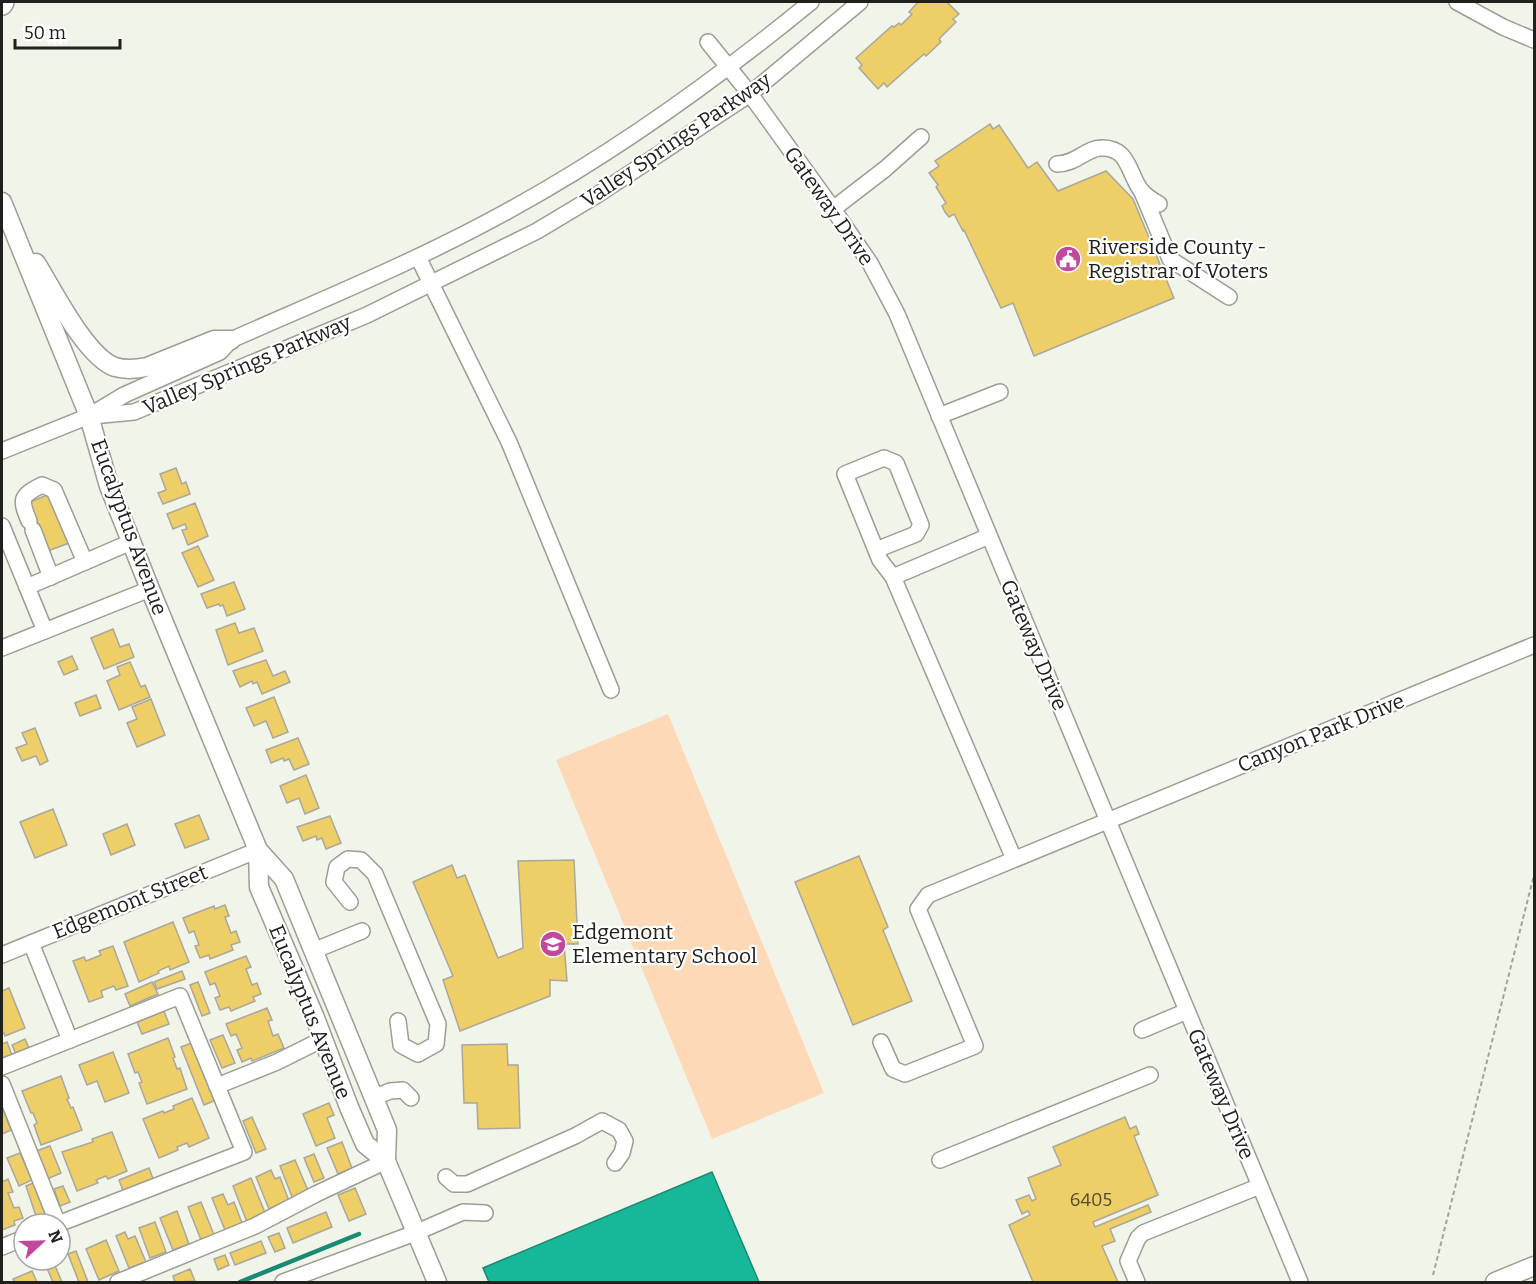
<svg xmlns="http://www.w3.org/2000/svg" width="1536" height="1284" font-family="Bitter,serif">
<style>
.green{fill:#fdd9b8}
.water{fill:#17b799;stroke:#1a8a74;stroke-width:1.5}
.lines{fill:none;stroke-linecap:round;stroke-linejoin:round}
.stream{stroke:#1a8a74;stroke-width:4.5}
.building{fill:#eece67;stroke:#aba79c;stroke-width:1.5}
.minor-casing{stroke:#9b9e93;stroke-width:18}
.major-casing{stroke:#9b9e93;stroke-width:21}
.highway-casing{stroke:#9b9e93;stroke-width:24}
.path{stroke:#a1a49b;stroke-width:2;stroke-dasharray:4.5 3;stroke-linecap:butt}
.minor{stroke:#fff;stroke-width:15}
.major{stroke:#fff;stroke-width:18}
.highway{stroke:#fff;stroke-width:21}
.labels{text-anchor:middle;stroke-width:4.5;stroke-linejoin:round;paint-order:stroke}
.number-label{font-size:18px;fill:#544c30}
.street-label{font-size:21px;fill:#20211d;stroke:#fff}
.poi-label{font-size:21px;fill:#20211d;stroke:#fff;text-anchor:start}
</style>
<rect width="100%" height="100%" fill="#f1f5e9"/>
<!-- green -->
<path class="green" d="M668,714l156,379 -112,46 -156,-379z"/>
<!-- water -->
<path class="water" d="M712,1172l47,110h-270l-6,-14z"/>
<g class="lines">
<!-- stream -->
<path class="stream" d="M240,1282l119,-48"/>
</g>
<!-- building -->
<g class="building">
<path d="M918,2h29l12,12 -6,5 3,3 -17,17 2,3 -15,14 -2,-2 -37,33 -3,-4 -6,6 -19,-21 3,-3 -6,-7 36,-32 2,1 5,-4 2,2 11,-11 -3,-2z"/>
<path d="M990,124l3,5 6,-4 29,43 9,-6 21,29 48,-20 27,28 41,99 -140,58 -21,-53 -12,5 -37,-78 -1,1 -9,-17 -5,3 -4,-5 -3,-6 4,-3 -10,-16 2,-2 -9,-12 10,-7 -4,-5z"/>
<path d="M176,468l6,16 4,-2 4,12 -27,10 -5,-11 8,-3 -6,-16z"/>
<path d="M52,493l20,49 -27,10 -20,-48z"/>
<path d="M195,503l13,33 -20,9 -6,-15 5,-1 -2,-5 -12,5 -6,-15z"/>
<path d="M198,546l16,34 -16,7 -16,-34z"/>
<path d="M234,582l11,27 -18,7 -4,-11 -3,1 -1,-2 -12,4 -6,-14z"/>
<path d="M235,623l4,10 15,-5 9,23 -35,14 -12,-35z"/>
<path d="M113,629l7,18 9,-3 5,13 -30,12 -13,-31z"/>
<path d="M72,656l6,13 -14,6 -6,-13z"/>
<path d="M266,660l7,16 12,-5 5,11 -28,12 -5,-12 -4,2 -1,-3 -12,6 -7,-16z"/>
<path d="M130,662l11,25 4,-2 5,12 -31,13 -12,-29 13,-6 -3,-8z"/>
<path d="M96,695l5,13 -21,8 -5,-13z"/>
<path d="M274,697l14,35 -15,6 -7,-17 -12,5 -8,-18z"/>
<path d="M151,699l14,36 -28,12 -10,-24 10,-4 -5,-12z"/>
<path d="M35,728l13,33 -8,4 -4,-9 -14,5 -6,-13 11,-4 -5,-11z"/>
<path d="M298,738l11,26 -15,6 -5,-11 -5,2 -1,-3 -12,5 -5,-13z"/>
<path d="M306,775l13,33 -14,6 -6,-16 -12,5 -7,-17z"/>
<path d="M53,809l14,36 -32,13 -15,-36z"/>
<path d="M199,815l10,24 -24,9 -10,-24z"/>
<path d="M330,816l11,27 -15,6 -4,-11 -5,2 -1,-4 -13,5 -6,-14z"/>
<path d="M127,824l8,21 -24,10 -8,-21z"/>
<path d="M859,856l29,71 -5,3 29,71 -59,24 -58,-143z"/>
<path d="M574,860l4,84h-14l3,37 -17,-1v16l-90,35 -17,-51 10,-4 -40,-94 39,-17 5,13 8,-3 33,83 25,-10 -5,-87z"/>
<path d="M225,905l4,11 -4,1 6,16 5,-2 4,11 -9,3 2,5 -23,9 -1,-4 -9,3 -5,-12 4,-1 -5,-14 -5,2 -6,-15 31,-12 1,3z"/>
<path d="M173,922l16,40 -19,8 -1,-4 -11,5 1,2 -20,9 -15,-40z"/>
<path d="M113,946l15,40 -12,4 -2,-4 -13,5 2,6 -14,5 -16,-41 11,-4 2,4 15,-6 -2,-4z"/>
<path d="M246,956l5,11 -5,2 6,16 5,-2 4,11 -8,3 2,4 -24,10 -2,-4 -9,3 -5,-12 5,-2 -5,-13 -5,2 -5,-13z"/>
<path d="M182,971l3,8 -28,10 -3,-7z"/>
<path d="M152,982l6,12 -28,12 -5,-12z"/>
<path d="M198,982l12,31 -8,3 -12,-31z"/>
<path d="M9,988l16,40 -20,8 -1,-3 -2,1v-43z"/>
<path d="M267,1008l5,12 -4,1 5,15 5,-2 6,14 -32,13 -1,-3 -9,4 -5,-12 5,-2 -6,-14 -5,2 -5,-12z"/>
<path d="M164,1011l5,13 -27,10 -5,-12z"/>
<path d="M223,1035l12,28 -13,5 -12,-28z"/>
<path d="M168,1038l7,19 -2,1 4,11 3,-1 7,21 -40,15 -8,-21 3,-1 -4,-10 -3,1 -7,-19z"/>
<path d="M25,1039l4,9 -13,6 -4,-9z"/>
<path d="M7,1042l5,13 -10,4v-15z"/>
<path d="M194,1042l22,58 -12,5 -23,-58z"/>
<path d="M507,1044l1,21h10l2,63 -42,1 -1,-26h-13l-2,-58z"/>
<path d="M113,1052l16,41 -24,9 -8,-21 -10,4 -8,-20z"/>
<path d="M61,1076l8,22 -2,1 4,9 2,-1 9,23 -41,15 -7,-20 3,-2 -4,-10h-2l-9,-22z"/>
<path d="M192,1098l17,40 -20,9 -2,-4 -10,4 1,3 -19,8 -16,-39 20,-8 1,2 10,-4 -1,-3z"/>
<path d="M329,1103l5,12 -7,3 8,20 -19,8 -13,-32z"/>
<path d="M2,1107l9,23 -9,4z"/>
<path d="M252,1117l14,32 -10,4 -13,-32z"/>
<path d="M1125,1117l5,12 6,-3 3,8 -5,2 24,59 -65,27 2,5 53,-22 3,7 -41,17 5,12 -13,5 16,36h-85l-24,-57 21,-10 -2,-4 -6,3 -6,-14 13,-5 3,6 4,-2 -8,-21 33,-13 -8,-18z"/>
<path d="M112,1132l15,39 -19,8 -2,-3 -10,4 2,3 -21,8 -15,-39 31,-10 -1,-3z"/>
<path d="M342,1142l10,26 -14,6 -11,-26z"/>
<path d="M50,1146l11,27 -14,6 -11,-28z"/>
<path d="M20,1153l12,27 -13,6 -12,-28z"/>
<path d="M314,1154l10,24 -10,4 -10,-24z"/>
<path d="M295,1160l15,35 -16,7 -14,-36z"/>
<path d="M149,1168l5,13 -30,12 -5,-13z"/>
<path d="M271,1170l4,9 5,-2 9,24 -20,8 -13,-32z"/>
<path d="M251,1178l15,37 -19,7 -14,-36z"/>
<path d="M8,1179l5,13 -5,1 6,15 5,-1 4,11 -9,3 1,4 -13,5v-48z"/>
<path d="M33,1183l13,33 -9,3 -11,-33z"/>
<path d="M63,1186l7,16 -10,4 -6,-17z"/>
<path d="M355,1188l11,26 -17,7 -11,-26z"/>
<path d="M223,1194l5,11 6,-3 8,21 -17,7 -13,-32z"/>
<path d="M201,1202l13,33 -13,5 -13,-33z"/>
<path d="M177,1211l12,33 -16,6 -13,-32z"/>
<path d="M326,1212l6,15 -39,16 -6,-15z"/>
<path d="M155,1222l11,30 -16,6 -11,-30z"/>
<path d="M125,1232l3,7 7,-3 11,26 -17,6 -13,-32z"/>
<path d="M279,1233l6,15 -10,4 -7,-15z"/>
<path d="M106,1240l13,31 -20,9 -13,-31z"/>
<path d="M261,1241l5,12 -31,12 -5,-12z"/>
<path d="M76,1251l12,31h-9l-11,-28z"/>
<path d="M225,1255l4,10 -11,5 -4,-11z"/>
<path d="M53,1261l9,21h-9l-8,-18z"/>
<path d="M190,1269l5,12 -20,1 -2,-6z"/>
<path d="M32,1271l5,11h-22l-2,-3z"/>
</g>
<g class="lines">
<defs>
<g id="minor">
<path d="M1457,2l46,25 31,13"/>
<path d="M708,42l42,52 83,115 37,54 27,51 403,968"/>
<path d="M1057,164c19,0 30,-16 44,-16 27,-1 27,23 39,41 5,7 12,11 19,15"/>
<path d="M1142,192l28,67 59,38"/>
<path d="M833,209l52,-40 36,-32"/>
<path d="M418,257l91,185 102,248"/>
<path d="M92,416l42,-4 233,-97 170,-84 60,-36 153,-101 110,-92"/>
<path d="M939,416l61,-24"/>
<path d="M2,451l87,-35 35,-21 96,-43 11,-12c95,-42 193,-82 284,-133 105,-58 203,-129 296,-205"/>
<path d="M29,521c-9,-22 -9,-25 13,-36l12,5 31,72"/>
<path d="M2,526l25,61 104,-45"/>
<path d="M33,530l18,47"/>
<path d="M876,550l40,-16 5,-9 -25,-62 -12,-5 -39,16 35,86 13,17 121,282"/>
<path d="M893,577l96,-41"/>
<path d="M27,587l18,44"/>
<path d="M2,648l148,-59"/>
<path d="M350,902l-16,-20 3,-15 11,-8 13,1 14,14 63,150 -2,20 -18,10 -17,-9 -3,-24"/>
<path d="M31,943l39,97 110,-44 37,90 60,-24 46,-23"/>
<path d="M313,951l49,-20"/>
<path d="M2,955l256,-105"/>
<path d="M1142,1030l45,-19"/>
<path d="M881,1042l12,27 12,5 70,-28 -57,-137 10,-14 606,-250"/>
<path d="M2,1067l68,-27"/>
<path d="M2,1084l56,140"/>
<path d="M373,1098l17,-7 13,-1 8,8"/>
<path d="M940,1160l210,-85"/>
<path d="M446,1177l8,7h13l108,-48 27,-15 17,9 6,11 -3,12 -7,10"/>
<path d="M58,1224l186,-72 -27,-66"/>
<path d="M2,1247l22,-9"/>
<path d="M118,1282l137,-56 61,-32 70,-33"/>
<path d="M283,1282l132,-49 48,-21 22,1"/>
<path d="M1137,1282l-9,-21 10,-23 5,-5 117,-47"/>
</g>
<g id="major">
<path d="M2,202l87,214 20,70 41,103 108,261 26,29 103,251 -1,31 51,121"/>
<path d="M36,263c17,27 50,94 79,104 10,3 22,2 32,0l67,-27h17"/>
<path d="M258,850l1,37 56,131 34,89 16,37 21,17"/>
<path d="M1495,1282l39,-16"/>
</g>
<path id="highway" d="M2,4l1,-2"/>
</defs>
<!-- minor casing -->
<use href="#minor" class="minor-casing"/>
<!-- major casing -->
<use href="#major" class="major-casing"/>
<!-- highway casing -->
<use href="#highway" class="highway-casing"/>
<!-- path -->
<path class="path" d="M1433,1275l101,-400"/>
<!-- minor -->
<use href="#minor" class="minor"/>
<!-- major -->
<use href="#major" class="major"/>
<!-- highway -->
<use href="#highway" class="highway"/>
</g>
<!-- icons -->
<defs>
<symbol id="civic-disc" viewBox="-11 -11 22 22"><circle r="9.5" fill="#c2489b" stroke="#fff"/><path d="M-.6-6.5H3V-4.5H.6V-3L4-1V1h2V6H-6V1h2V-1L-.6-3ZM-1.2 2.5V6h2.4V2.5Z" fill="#fff"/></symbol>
<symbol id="school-disc" viewBox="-11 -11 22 22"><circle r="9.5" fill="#c2489b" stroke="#fff"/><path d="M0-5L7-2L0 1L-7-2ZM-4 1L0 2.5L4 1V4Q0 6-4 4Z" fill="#fff"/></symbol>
</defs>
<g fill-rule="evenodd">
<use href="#civic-disc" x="1053" y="244" width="30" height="30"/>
<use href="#school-disc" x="538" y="929" width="30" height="30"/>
</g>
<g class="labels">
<!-- number labels -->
<g class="number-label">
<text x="1091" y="1206">6405</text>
</g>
<!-- street labels -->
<g class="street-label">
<text transform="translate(676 140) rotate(-34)" y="7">Valley Springs Parkway</text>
<text transform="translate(829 206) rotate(55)" y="7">Gateway Drive</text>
<text transform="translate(247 365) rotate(-23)" y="7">Valley Springs Parkway</text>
<text transform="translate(129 527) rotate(70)" y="7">Eucalyptus Avenue</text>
<text transform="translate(1034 645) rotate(67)" y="7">Gateway Drive</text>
<text transform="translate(1321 733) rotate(-22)" y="7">Canyon Park Drive</text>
<text transform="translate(130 902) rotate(-22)" y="7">Edgemont Street</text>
<text transform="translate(310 1012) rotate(68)" y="7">Eucalyptus Avenue</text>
<text transform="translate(1221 1094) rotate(67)" y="7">Gateway Drive</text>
</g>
<!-- poi labels -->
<g class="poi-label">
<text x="1088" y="254">Riverside County -<tspan x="1088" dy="24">Registrar of Voters</tspan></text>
<text x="572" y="939">Edgemont<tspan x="572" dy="24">Elementary School</tspan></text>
</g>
</g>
<!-- border -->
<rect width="1536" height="1284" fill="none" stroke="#20211d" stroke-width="6"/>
<!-- north arrow -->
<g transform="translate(42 1242) rotate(68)"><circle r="28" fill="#ffffff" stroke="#a6a6a5" stroke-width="1.5"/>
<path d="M0-4.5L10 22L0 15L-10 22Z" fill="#c2489b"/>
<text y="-9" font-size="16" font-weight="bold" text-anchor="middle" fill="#20211d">N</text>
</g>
<!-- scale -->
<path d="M15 39v9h105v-9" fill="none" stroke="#20211d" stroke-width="3"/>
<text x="24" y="39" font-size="18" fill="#20211d" stroke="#ffffff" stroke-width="4.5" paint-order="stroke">50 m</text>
</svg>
